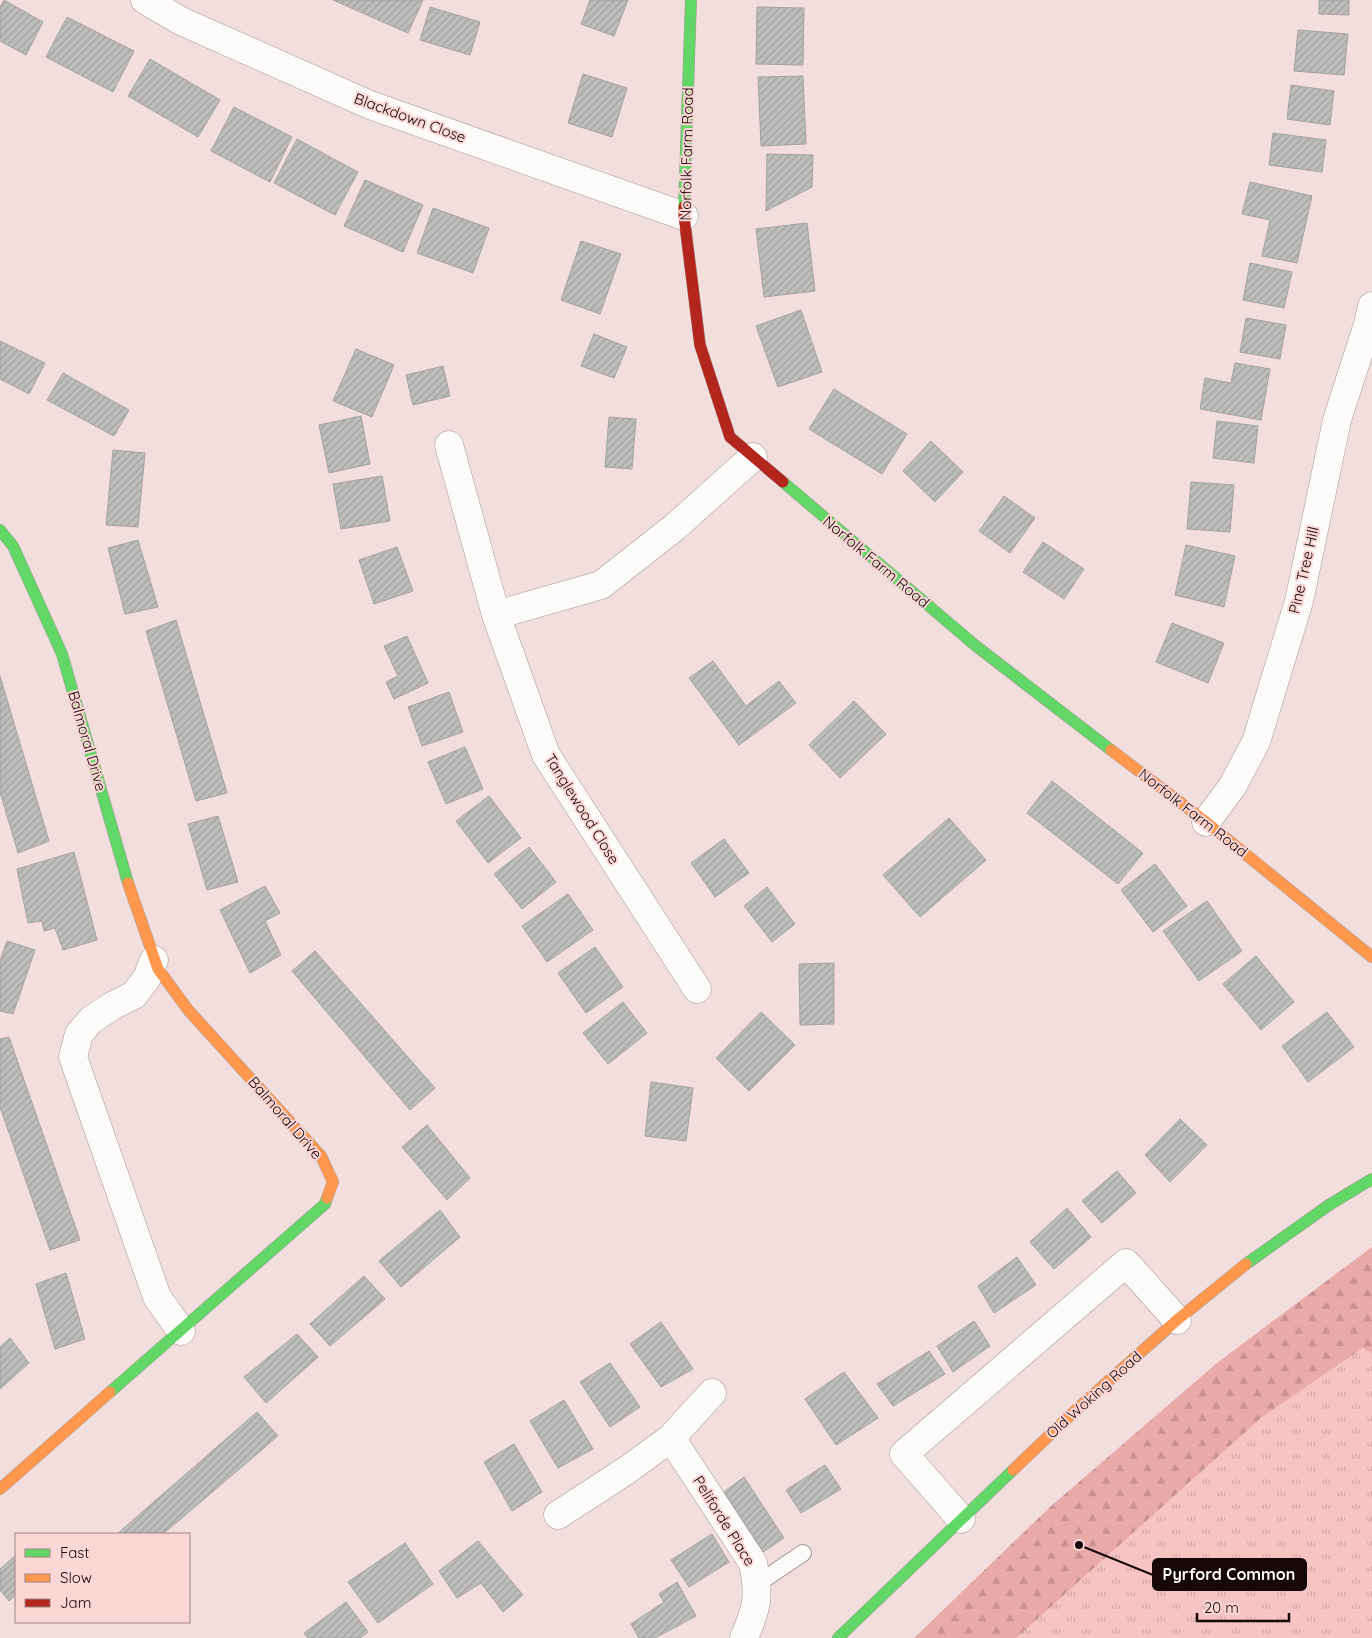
<svg xmlns="http://www.w3.org/2000/svg" width="1372" height="1638" viewBox="0 0 1372 1638" font-family="Quicksand,sans-serif">
<defs>
<pattern id="grass-tufts" width="24" height="20" patternUnits="userSpaceOnUse" patternTransform="scale(1.25)"><rect width="24" height="20" fill="#f6c4c2"/><path d="M3 7l-1-3M5 7V3M7 7l1-3M15 17l-1-3M17 17v-4M19 17l1-3" fill="none" stroke="#d2a7a5"/></pattern>
<pattern id="forest-firs" width="22" height="20" patternUnits="userSpaceOnUse" patternTransform="scale(1.25)"><rect width="22" height="20" fill="#e9abaa"/><path d="M5 1l3.5 6h-7zM16 11l3.5 6h-7z" fill="#c79291"/></pattern>
<pattern id="building-hatch" width="6" height="6" patternUnits="userSpaceOnUse" patternTransform="scale(1.25)"><rect width="6" height="6" fill="#bdbdbc"/><path d="M-1 1l2-2M0 6l6-6M5 7l2-2" fill="none" stroke="#a2a1a0"/></pattern>
</defs>
<rect width="100%" height="100%" fill="#f2dedd"/>
<polygon fill="url(#grass-tufts)" points="1363,1348 1372,1354 1372,1638 1012,1638 1150,1494"/>
<polygon fill="url(#forest-firs)" points="1372,1247 1372,1354 1363,1348 1261,1418 1016,1638 914,1638 1050,1507 1217,1363"/>
<g fill="url(#building-hatch)" stroke="#a4a3a2">
<polygon points="4,0 43,22 26,55 0,41 0,7"/>
<polygon points="333,0 423,0 408,33"/>
<polygon points="590,0 628,0 614,36 581,24"/>
<polygon points="1319,0 1349,0 1349,15 1319,14"/>
<polygon points="430,7 480,22 470,55 420,40"/>
<polygon points="757,7 804,8 803,65 756,64"/>
<polygon points="67,17 134,51 113,92 46,57"/>
<polygon points="1298,30 1348,34 1344,75 1294,71"/>
<polygon points="150,59 220,100 198,137 128,96"/>
<polygon points="583,74 627,88 612,137 568,123"/>
<polygon points="803,76 806,144 761,146 758,77"/>
<polygon points="1291,85 1334,91 1330,125 1287,119"/>
<polygon points="234,107 292,137 270,182 211,151"/>
<polygon points="1273,133 1326,140 1322,172 1269,165"/>
<polygon points="297,139 358,172 335,215 274,183"/>
<polygon points="767,154 813,155 812,187 766,211"/>
<polygon points="365,180 423,205 403,252 344,226"/>
<polygon points="1250,182 1312,196 1297,263 1262,256 1270,220 1242,214"/>
<polygon points="433,208 489,228 473,273 417,253"/>
<polygon points="807,223 815,291 764,297 756,229"/>
<polygon points="581,241 621,254 600,314 561,300"/>
<polygon points="1250,263 1292,272 1284,308 1243,300"/>
<polygon points="801,310 822,372 778,387 756,326"/>
<polygon points="1246,318 1286,325 1280,359 1240,352"/>
<polygon points="594,334 627,347 614,378 581,366"/>
<polygon points="0,341 45,363 29,394 0,379"/>
<polygon points="356,349 394,365 372,417 333,401"/>
<polygon points="1235,363 1270,369 1261,420 1200,409 1205,378 1231,383"/>
<polygon points="443,366 450,396 413,405 406,375"/>
<polygon points="63,373 129,410 114,436 47,400"/>
<polygon points="834,389 907,434 882,474 809,429"/>
<polygon points="361,416 370,464 329,473 319,425"/>
<polygon points="609,417 636,419 632,469 605,467"/>
<polygon points="1217,421 1258,426 1254,463 1213,458"/>
<polygon points="931,441 963,472 935,502 903,471"/>
<polygon points="113,450 145,453 138,527 106,525"/>
<polygon points="382,476 390,521 341,529 333,484"/>
<polygon points="1191,482 1234,485 1230,532 1187,529"/>
<polygon points="1004,496 1035,518 1010,553 979,531"/>
<polygon points="138,540 158,607 125,614 108,548"/>
<polygon points="1043,542 1084,569 1064,599 1023,572"/>
<polygon points="1186,545 1235,556 1224,607 1175,595"/>
<polygon points="397,547 413,591 374,604 359,560"/>
<polygon points="176,620 227,793 196,801 146,631"/>
<polygon points="1172,623 1224,643 1208,683 1156,662"/>
<polygon points="407,636 428,683 394,699 386,682 398,676 384,646"/>
<polygon points="713,661 746,706 779,681 796,703 739,745 689,678"/>
<polygon points="0,676 49,841 18,853 0,792"/>
<polygon points="449,692 463,732 422,746 408,707"/>
<polygon points="854,701 886,734 840,778 809,745"/>
<polygon points="465,747 483,789 446,804 428,762"/>
<polygon points="1052,781 1143,853 1118,884 1027,813"/>
<polygon points="489,796 521,838 488,863 456,821"/>
<polygon points="218,816 238,882 207,890 188,824"/>
<polygon points="949,818 986,860 920,917 883,875"/>
<polygon points="724,839 749,873 715,897 691,863"/>
<polygon points="529,847 556,882 522,909 494,874"/>
<polygon points="74,852 97,940 63,950 55,928 44,931 42,921 28,923 17,869"/>
<polygon points="1155,864 1187,906 1153,932 1121,890"/>
<polygon points="265,886 280,913 265,921 281,955 250,973 220,910"/>
<polygon points="767,887 795,924 772,942 744,906"/>
<polygon points="568,894 593,930 547,962 522,926"/>
<polygon points="1207,901 1242,951 1199,981 1163,931"/>
<polygon points="7,941 35,950 13,1014 0,1011 0,961"/>
<polygon points="595,947 623,987 586,1013 558,973"/>
<polygon points="315,951 435,1088 410,1110 292,971"/>
<polygon points="1256,956 1294,1002 1261,1030 1223,984"/>
<polygon points="834,963 834,1024 800,1025 799,964"/>
<polygon points="623,1002 647,1033 608,1064 583,1033"/>
<polygon points="761,1012 795,1045 749,1091 716,1058"/>
<polygon points="1327,1012 1354,1047 1308,1082 1282,1046"/>
<polygon points="9,1037 80,1240 50,1250 0,1107 0,1039"/>
<polygon points="651,1082 693,1088 686,1141 645,1136"/>
<polygon points="1180,1119 1207,1145 1170,1182 1145,1155"/>
<polygon points="427,1125 470,1178 447,1200 402,1147"/>
<polygon points="1117,1171 1136,1193 1102,1223 1082,1201"/>
<polygon points="1067,1208 1091,1237 1054,1269 1030,1242"/>
<polygon points="440,1210 460,1237 401,1287 379,1261"/>
<polygon points="1017,1257 1036,1285 994,1313 978,1286"/>
<polygon points="66,1273 85,1339 55,1349 36,1284"/>
<polygon points="364,1276 385,1299 330,1346 310,1324"/>
<polygon points="974,1321 990,1346 953,1372 937,1346"/>
<polygon points="661,1322 693,1369 661,1387 630,1344"/>
<polygon points="297,1334 318,1357 266,1403 244,1377"/>
<polygon points="10,1338 29,1363 0,1389 0,1347"/>
<polygon points="929,1351 945,1374 893,1406 877,1384"/>
<polygon points="610,1363 640,1407 610,1427 580,1382"/>
<polygon points="844,1372 878,1418 836,1445 805,1399"/>
<polygon points="564,1400 593,1449 558,1468 530,1421"/>
<polygon points="257,1412 278,1436 163,1534 117,1534"/>
<polygon points="514,1444 542,1492 512,1511 484,1462"/>
<polygon points="825,1465 841,1489 801,1513 786,1490"/>
<polygon points="744,1477 784,1538 763,1552 724,1492"/>
<polygon points="712,1534 729,1562 689,1587 671,1560"/>
<polygon points="478,1541 523,1595 503,1612 481,1583 457,1598 439,1571"/>
<polygon points="405,1543 433,1584 378,1623 348,1582"/>
<polygon points="16,1555 16,1595 9,1601 0,1590 0,1569"/>
<polygon points="677,1582 696,1616 655,1638 639,1638 631,1624 664,1602 659,1594"/>
<polygon points="346,1602 368,1632 360,1638 308,1638 304,1633"/>
</g>
<g fill="none" stroke-linecap="round" stroke-linejoin="round">
<defs>
<polyline id="lane" points="757,1584 803,1553"/>
<g id="street">
<polyline points="145,0 181,21 370,105 684,216"/>
<polyline points="449,445 496,615 546,755 697,989"/>
<polyline points="496,615 601,585 675,527 753,457"/>
<polyline points="1206,822 1232,787 1256,742 1299,601 1337,420 1368,324 1372,306"/>
<polyline points="154,960 147,978 134,995 112,1006 91,1020 79,1034 73,1057 157,1297 181,1331"/>
<path d="M671,1438L753,1563C760,1597 757,1607 744,1638"/>
<polyline points="558,1515 627,1470 671,1438 712,1393"/>
<polyline points="961,1519 904,1454 1126,1263 1177,1320"/>
</g>
<g id="fast">
<polyline points="684,207 691,0"/>
<polyline points="783,482 976,646 1111,750"/>
<polyline points="0,530 13,546 62,654 128,883"/>
<polyline points="1246,1264 1329,1205 1372,1179"/>
<polyline points="110,1392 325,1204 327,1198"/>
<polyline points="838,1638 1013,1470"/>
</g>
<g id="slow">
<polyline points="1111,750 1206,822 1372,957"/>
<polyline points="128,883 158,969 189,1011 321,1156 333,1182 327,1198"/>
<polyline points="1013,1470 1077,1409 1177,1320 1246,1264"/>
<polyline points="0,1489 110,1392"/>
</g>
<polyline id="jam" points="684,207 684,216 700,345 730,437 783,482"/>
</defs>
<use href="#lane" stroke="#a79796" stroke-width="18"/>
<use href="#street" stroke="#a79796" stroke-width="29"/>
<use href="#fast" stroke="#a79796" stroke-width="12"/>
<use href="#slow" stroke="#a79796" stroke-width="12"/>
<use href="#jam" stroke="#a79796" stroke-width="12"/>
<use href="#lane" stroke="#fdfafa" stroke-width="16"/>
<use href="#street" stroke="#fdfafa" stroke-width="28"/>
<use href="#fast" stroke="#63d668" stroke-width="11"/>
<use href="#slow" stroke="#ff974d" stroke-width="11"/>
<use href="#jam" stroke="#b3261e" stroke-width="11"/>
</g>
<g text-anchor="middle" stroke-width="4" stroke-linejoin="round" paint-order="stroke">
<g font-size="15" fill="#150807" stroke="#fad6d5">
<text transform="translate(410 118) rotate(20)" y="5">Blackdown Close</text>
<text transform="translate(687 154) rotate(-89)" y="5">Norfolk Farm Road</text>
<text transform="translate(876 562) rotate(40)" y="5">Norfolk Farm Road</text>
<text transform="translate(1304 570) rotate(-77)" y="5">Pine Tree Hill</text>
<text transform="translate(87 741) rotate(74)" y="5">Balmoral Drive</text>
<text transform="translate(582 809) rotate(58)" y="5">Tanglewood Close</text>
<text transform="translate(1193 813) rotate(38)" y="5">Norfolk Farm Road</text>
<text transform="translate(285 1118) rotate(49)" y="5">Balmoral Drive</text>
<text transform="translate(1094 1395) rotate(-42)" y="5">Old Woking Road</text>
<text transform="translate(724 1521) rotate(58)" y="5">Peliforde Place</text>
</g>
</g>
<path fill="none" stroke="#150807" stroke-width="2" d="M1079 1545L1153 1575"/>
<circle fill="#150807" stroke="#fad6d5" stroke-width="2" cx="1079" cy="1545" r="5"/>
<rect fill="#150807" stroke="#150807" stroke-width="2" x="1153" y="1559" width="153" height="31" rx="5"/>
<g font-size="16" text-anchor="middle" font-weight="bold" fill="#fff">
<text x="1229" y="1580">Pyrford Common</text>
</g>
<rect x="15" y="1533" width="175" height="90" fill="#fad6d5" stroke="#9e8483"/>
<rect x="25" y="1549" width="25" height="8" fill="#63d668" stroke="#9e8483"/>
<text x="60" y="1558" font-size="15" fill="#150807">Fast</text>
<rect x="25" y="1574" width="25" height="8" fill="#ff974d" stroke="#9e8483"/>
<text x="60" y="1583" font-size="15" fill="#150807">Slow</text>
<rect x="25" y="1599" width="25" height="8" fill="#b3261e" stroke="#9e8483"/>
<text x="60" y="1608" font-size="15" fill="#150807">Jam</text>
<path d="M1197 1613v8h92v-8" fill="none" stroke="#150807" stroke-width="2.5"/>
<text x="1204" y="1613" font-size="15" fill="#150807" stroke="#fad6d5" stroke-width="4" paint-order="stroke">20 m</text>
</svg>
